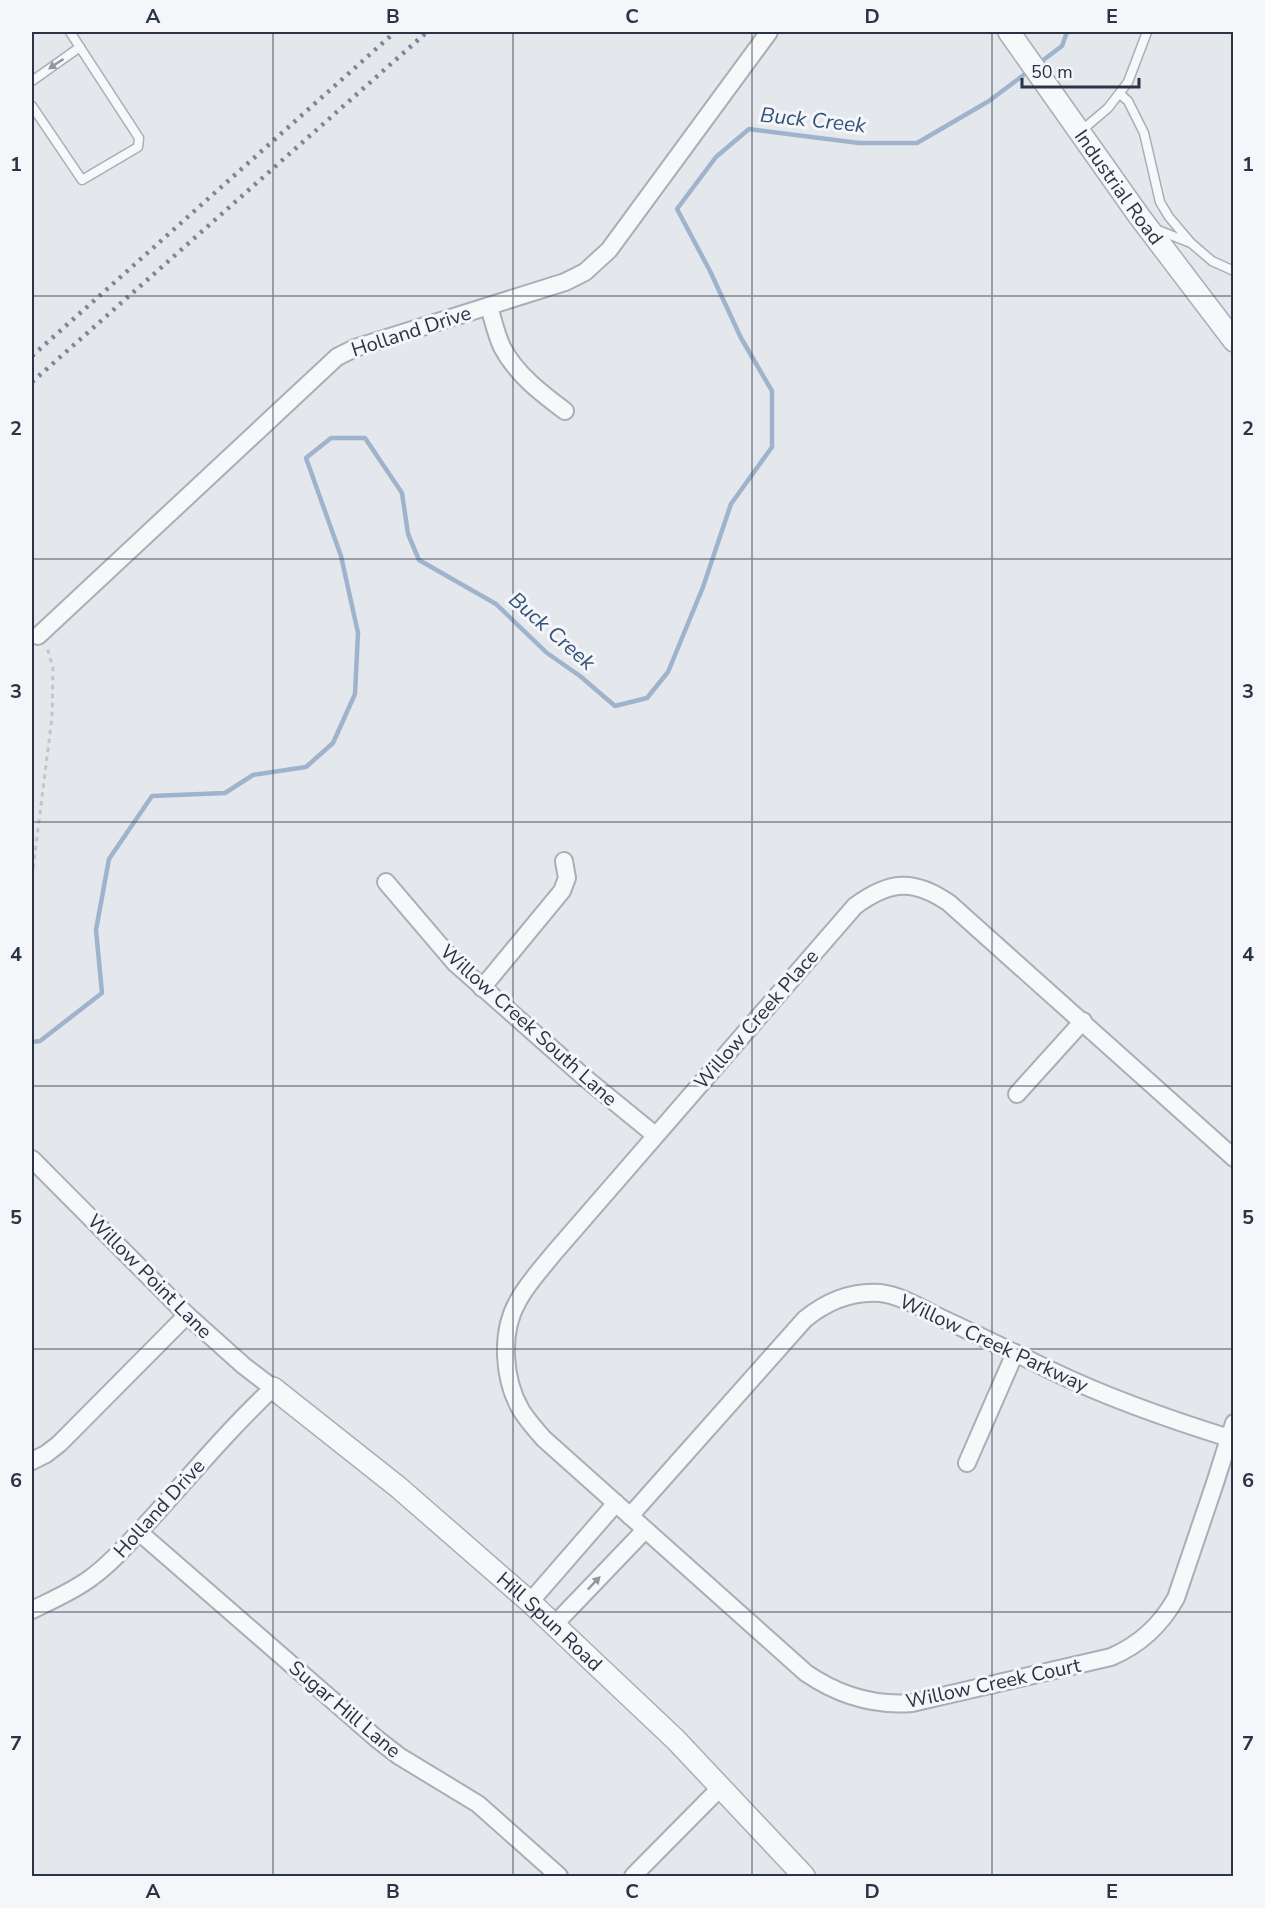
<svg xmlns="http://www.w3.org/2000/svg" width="1265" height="1908" viewBox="0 0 1265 1908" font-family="'Nunito Sans',sans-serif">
<rect width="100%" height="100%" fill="#e4e7ec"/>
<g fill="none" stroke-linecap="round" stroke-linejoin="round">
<g stroke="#9fb4cc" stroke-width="4.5">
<polyline points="1038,64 1062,46 1067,32"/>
<polyline points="32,1042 40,1041 102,993 96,930 109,859 152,796 225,793 253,775 306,767 333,743 355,694 358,633 341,556 306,458 331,438 365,438 402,493 408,534 419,560 496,604 547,653 580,676 615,706 647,698 668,672 703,587 731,504 772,447 772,391 741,338 710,271 677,209 716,157 749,129 859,143 917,143 989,101 1029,71"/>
</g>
<defs>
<g id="service">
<polyline points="32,81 80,47"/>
<polyline points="1120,94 1128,101 1144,133 1160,202 1169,217 1191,243"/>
<polyline points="32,106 82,180 138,147 139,138 70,32"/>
<polyline points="1081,131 1108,108 1128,82 1147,32"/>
<polyline points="1155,229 1191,243 1212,261 1234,271"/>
</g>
<g id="minor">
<path d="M489,306C493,320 496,334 502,347C516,374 541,393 565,411"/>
<polyline points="38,636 337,357 355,348 565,282 585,272 609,250 769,32"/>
<polyline points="386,882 455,963 584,1077 655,1135"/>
<polyline points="482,988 562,891 567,878 564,861"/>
<polyline points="1017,1094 1083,1021"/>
<path d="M1234,1158L949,903C913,878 889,881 855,906L554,1253C542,1268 527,1284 518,1301C500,1332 503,1379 521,1410C527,1420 536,1430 544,1439L806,1673C838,1695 873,1706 912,1703L1111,1657C1139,1645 1161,1625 1176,1598L1215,1483L1234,1423"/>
<path d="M32,1159L187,1315L244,1366L273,1388C229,1429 191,1475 151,1519C132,1539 114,1561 92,1577C74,1591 52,1600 32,1610"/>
<polyline points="32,1461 46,1454 59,1444 187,1315"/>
<polyline points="967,1463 1015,1353"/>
<path d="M630,1516L805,1319C826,1302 852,1291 880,1293C900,1295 921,1308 939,1317C976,1334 1013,1352 1050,1370C1108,1398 1168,1419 1229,1438"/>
<polyline points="139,1532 377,1739 399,1756 478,1804 559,1876"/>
<polyline points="530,1602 616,1503"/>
<polyline points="554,1625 645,1530"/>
<polyline points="633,1876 721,1787"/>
</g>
<g id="tertiary">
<path id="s1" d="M1009,32L1139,216L1234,341"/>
<path id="s2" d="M273,1388L398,1487L530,1602L676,1740L804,1876"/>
</g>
</defs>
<use href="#service" stroke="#a9aeb7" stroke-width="11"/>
<use href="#minor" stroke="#a9aeb7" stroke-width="20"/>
<use href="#tertiary" stroke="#a9aeb7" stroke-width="24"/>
<polyline stroke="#c2c5cb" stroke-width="3" stroke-dasharray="4.5 4.5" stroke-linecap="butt" points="32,877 52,717 53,668 47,647"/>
<use href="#service" stroke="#f7f8fa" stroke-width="8"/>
<use href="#minor" stroke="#f7f8fa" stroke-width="16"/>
<use href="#tertiary" stroke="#f7f8fa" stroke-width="21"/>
<g stroke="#7d8696" stroke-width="4.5" stroke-dasharray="3 6" stroke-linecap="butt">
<polyline points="32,356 395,32"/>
<polyline points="32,382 427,32"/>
</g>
</g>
<defs><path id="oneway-solid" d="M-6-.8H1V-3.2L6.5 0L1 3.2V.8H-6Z" transform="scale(1.5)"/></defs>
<g fill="#9196a0">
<use href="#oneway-solid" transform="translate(56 64) rotate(146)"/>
<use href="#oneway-solid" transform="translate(594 1583) rotate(-46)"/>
</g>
<path fill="none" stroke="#2b3445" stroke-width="1.5" stroke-opacity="0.55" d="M273,32V1876M513,32V1876M752,32V1876M992,32V1876M32,296H1234M32,559H1234M32,822H1234M32,1086H1234M32,1349H1234M32,1612H1234"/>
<g text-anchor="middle" stroke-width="6" stroke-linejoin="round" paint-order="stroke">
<g font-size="20" fill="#2b3445" stroke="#f4f6f9">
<text dy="7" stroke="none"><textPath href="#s1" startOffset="190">Industrial Road</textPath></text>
<text transform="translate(411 331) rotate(-18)" y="7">Holland Drive</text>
<text transform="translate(756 1019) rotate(-49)" y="7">Willow Creek Place</text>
<text transform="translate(529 1025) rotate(42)" y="7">Willow Creek South Lane</text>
<text transform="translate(150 1276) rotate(45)" y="7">Willow Point Lane</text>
<text transform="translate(994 1343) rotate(25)" y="7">Willow Creek Parkway</text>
<text transform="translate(159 1508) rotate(-48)" y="7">Holland Drive</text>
<text dy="7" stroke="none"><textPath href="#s2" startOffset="362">Hill Spun Road</textPath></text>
<text transform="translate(993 1683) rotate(-12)" y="7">Willow Creek Court</text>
<text transform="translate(345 1709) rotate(40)" y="7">Sugar Hill Lane</text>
</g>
<g font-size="21" font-style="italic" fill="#34527a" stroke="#f4f6f9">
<text transform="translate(813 120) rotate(6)" y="7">Buck Creek</text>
<text transform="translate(552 631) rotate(41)" y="7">Buck Creek</text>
</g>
</g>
<rect width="1265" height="1908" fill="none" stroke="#f4f6f9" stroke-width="66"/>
<path d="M1022 78v9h117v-9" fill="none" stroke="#2b3445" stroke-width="3"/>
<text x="1031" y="78" font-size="18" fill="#2b3445" stroke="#f4f6f9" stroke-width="4.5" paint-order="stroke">50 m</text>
<rect x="33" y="33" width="1199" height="1842" fill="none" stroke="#2b3445" stroke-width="2"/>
<g font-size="20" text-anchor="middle" font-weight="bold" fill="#2b3445">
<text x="153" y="23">A</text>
<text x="393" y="23">B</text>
<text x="632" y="23">C</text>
<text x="872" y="23">D</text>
<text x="1112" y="23">E</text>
<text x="16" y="171">1</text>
<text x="1248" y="171">1</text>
<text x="16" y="435">2</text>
<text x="1248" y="435">2</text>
<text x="16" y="698">3</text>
<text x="1248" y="698">3</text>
<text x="16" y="961">4</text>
<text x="1248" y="961">4</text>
<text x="16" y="1224">5</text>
<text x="1248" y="1224">5</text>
<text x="16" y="1487">6</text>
<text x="1248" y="1487">6</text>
<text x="16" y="1750">7</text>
<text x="1248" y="1750">7</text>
<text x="153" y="1898">A</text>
<text x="393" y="1898">B</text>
<text x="632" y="1898">C</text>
<text x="872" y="1898">D</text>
<text x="1112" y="1898">E</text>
</g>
</svg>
